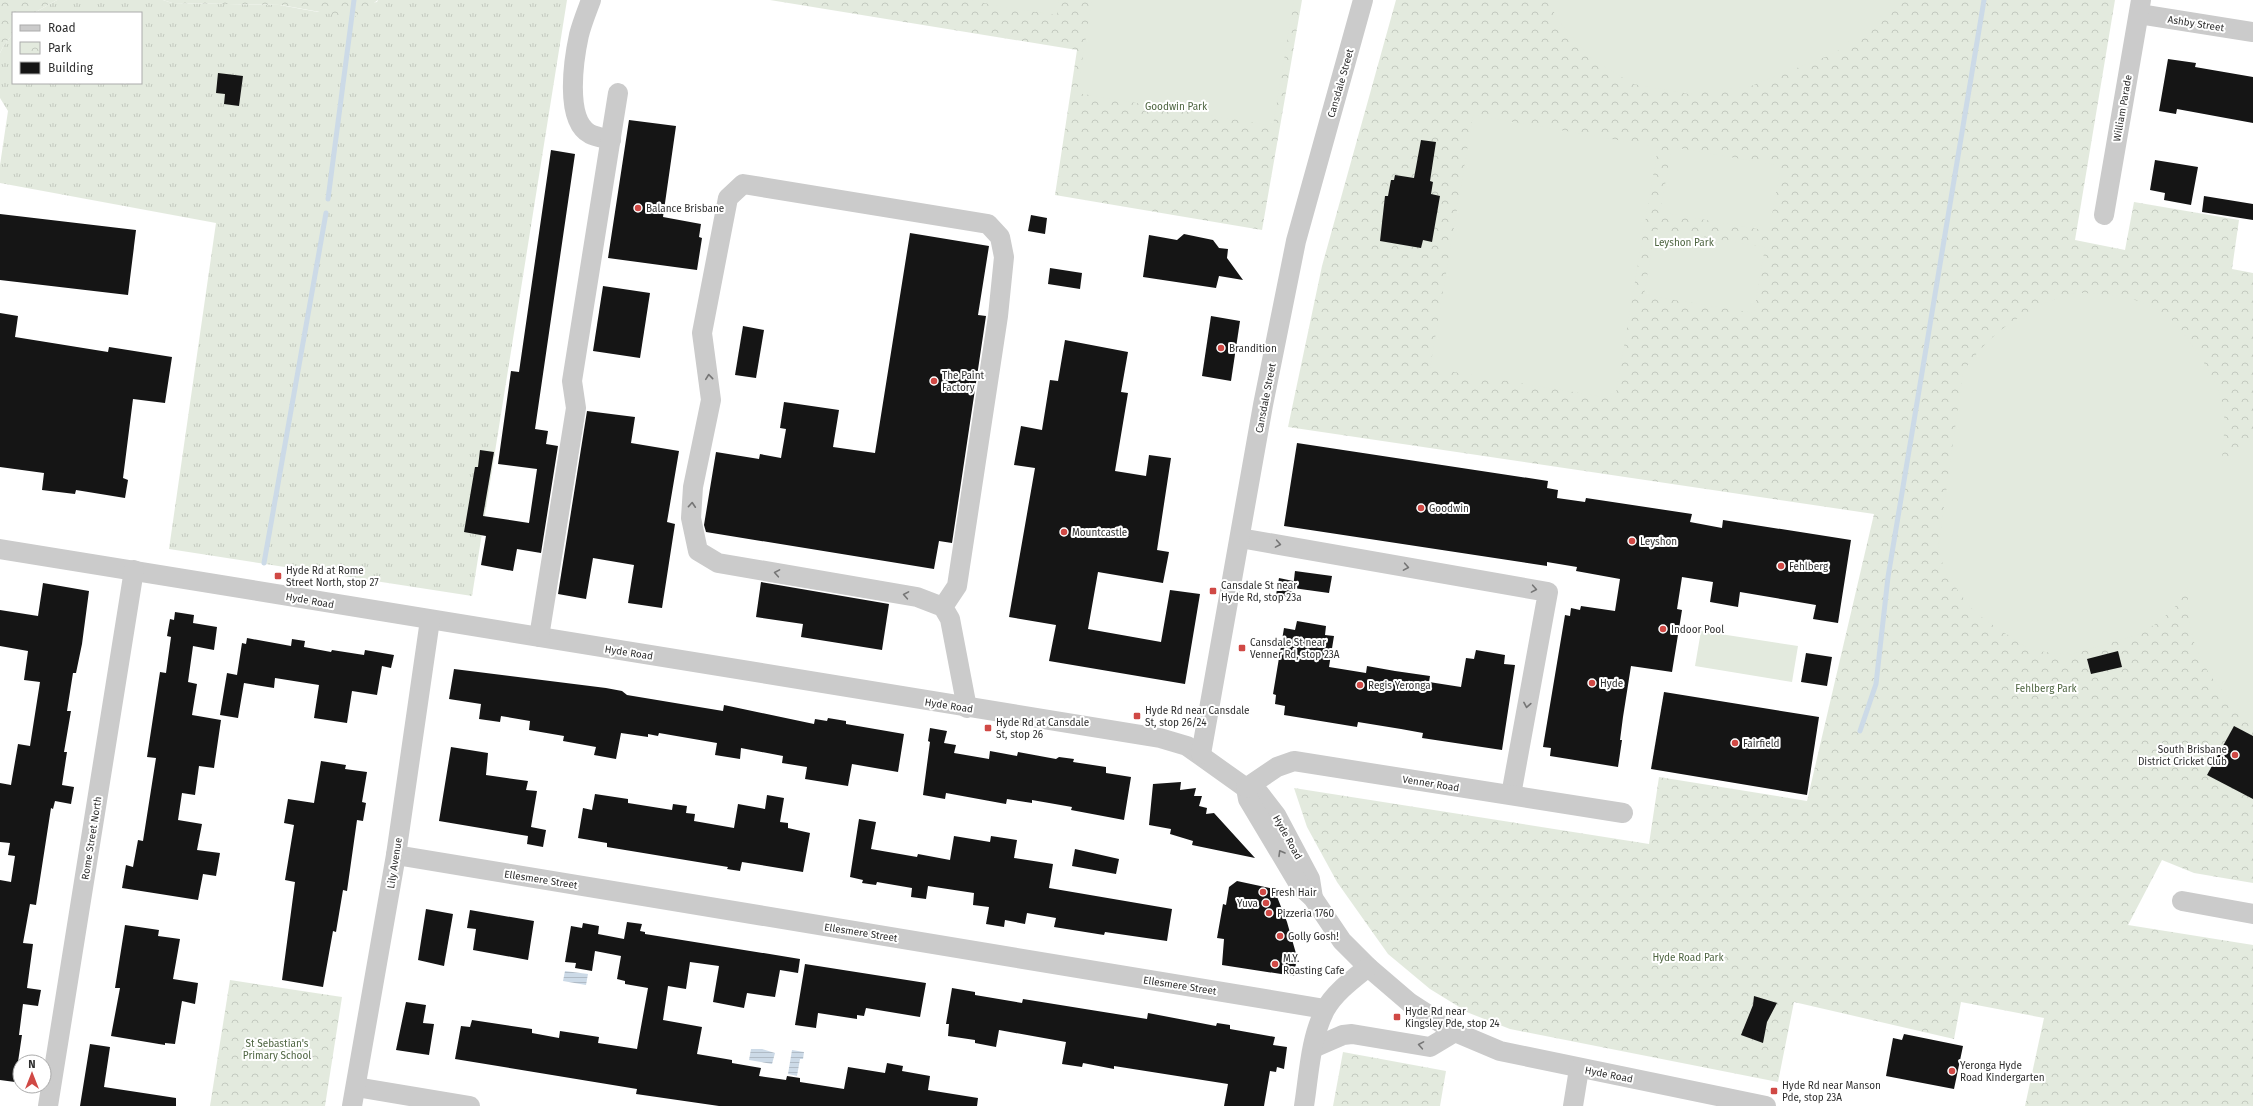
<svg xmlns="http://www.w3.org/2000/svg" width="2253" height="1106" viewBox="0 0 2253 1106" font-family="'Fira Sans',sans-serif">
<defs>
<pattern id="grass-tufts" width="24" height="20" patternUnits="userSpaceOnUse"><rect width="24" height="20" fill="#e3eade"/><path d="M3 7l-1-3M5 7V3M7 7l1-3M15 17l-1-3M17 17v-4M19 17l1-3" fill="none" stroke="#c3c9bf"/></pattern>
<pattern id="park-crowns" width="20" height="18" patternUnits="userSpaceOnUse"><rect width="20" height="18" fill="#e3eade"/><path d="M2 6a3 3 0 1 1 6 0M12 15a3 3 0 1 1 6 0" fill="none" stroke="#c3c9bf"/></pattern>
<pattern id="water-rules" width="6" height="5" patternUnits="userSpaceOnUse"><rect width="6" height="5" fill="#ccdae7"/><path d="M0 2.5h6" fill="none" stroke="#b0bbc6"/></pattern>
</defs>
<rect width="100%" height="100%" fill="#fff"/>
<polygon fill="url(#grass-tufts)" points="57,0 163,0 172,3 280,5 318,12 377,2 378,0 567,0 472,596 169,549 216,223 0,183 0,165 8,111 0,98 0,53 4,45 13,34 13,83 141,83 141,13 34,13"/>
<g fill="url(#park-crowns)">
<polygon points="0,0 57,0 34,13 13,13 13,34 4,45 0,53"/>
<polygon points="163,0 378,0 353,18 281,5 172,3"/>
<polygon points="770,0 1302,0 1262,230 1055,195 1077,50"/>
<polygon points="1396,0 2115,0 2075,240 2125,250 2134,202 2239,220 2232,269 2253,273 2253,883 2194,873 2162,860 2128,925 2253,945 2253,1106 2025,1106 2044,1018 1961,1002 1954,1039 1794,1002 1778,1082 1510,1029 1469,1013 1430,989 1388,954 1337,882 1307,827 1294,788 1649,844 1659,777 1807,801 1874,514 1288,427 1322,266"/>
<polygon points="230,980 342,997 325,1106 210,1106"/>
<polygon points="1343,1052 1446,1071 1440,1106 1333,1106"/>
</g>
<g fill="#e3eade">
<polygon points="969,0 1012,0 1010,8"/>
<polygon points="1017,0 1059,0 1057,15 1016,9"/>
<polygon points="1092,0 1294,0 1273,126 1077,93"/>
<polygon points="1550,0 1894,0 1880,17 1835,53 1751,86 1689,94 1633,84 1592,59 1556,18"/>
<polygon points="1473,115 1658,147 1615,399 1430,368"/>
<polygon points="1672,147 1781,166 1769,231 1660,212"/>
<polygon points="1655,229 1765,247 1754,313 1644,295"/>
<path d="M2075,293C2106,293 2143,296 2168,317C2179,325 2187,338 2195,350C2208,368 2219,385 2223,407C2227,428 2221,450 2222,471L2253,440V719C2221,695 2193,660 2189,618C2188,607 2188,596 2187,585L2180,601L2170,612L2154,625L2137,635L2069,655L2030,650L1984,619L1970,607L1946,574L1938,549L1963,372C1988,333 2030,304 2075,293Z"/>
<polygon points="1701,631 1798,646 1792,682 1695,666"/>
</g>
<g fill="url(#water-rules)">
<polygon points="565,971 588,974 586,985 563,981"/>
<polygon points="751,1049 762,1049 775,1053 772,1064 749,1060"/>
<polygon points="792,1050 804,1052 803,1059 800,1059 797,1076 788,1074"/>
</g>
<g fill="none" stroke-linecap="round" stroke-linejoin="round">
<g stroke="#ccdae7" stroke-width="5">
<polyline points="328,199 354,0"/>
<polyline points="264,563 326,213"/>
<polyline points="1860,731 1876,684 1888,577 1984,0"/>
</g>
</g>
<g fill="#151515">
<polygon points="2168,59 2196,63 2195,67 2253,77 2253,123 2177,109 2176,114 2159,111"/>
<polygon points="218,73 243,76 239,106 224,104 225,94 216,93"/>
<polygon points="629,120 676,126 663,217 701,224 699,237 702,238 697,270 608,258"/>
<polygon points="1421,140 1436,142 1430,181 1433,182 1431,194 1440,196 1432,242 1423,240 1421,248 1380,241 1385,196 1388,196 1391,180 1394,180 1395,175 1414,178"/>
<polygon points="551,150 575,154 535,429 548,431 546,444 558,446 541,553 517,549 513,571 481,565 486,536 464,532 475,467 478,467 480,450 494,452 483,516 529,523 537,469 498,464 511,371 519,372"/>
<polygon points="2155,160 2198,167 2191,205 2164,200 2165,193 2150,190"/>
<polygon points="2204,196 2253,204 2253,220 2202,212"/>
<polygon points="0,214 136,230 128,295 0,280"/>
<polygon points="1031,215 1047,218 1045,234 1028,231"/>
<polygon points="910,233 989,246 978,315 986,316 952,543 939,541 934,569 706,532 704,525 716,452 759,459 760,454 781,458 786,429 780,428 784,402 839,410 833,447 875,453"/>
<polygon points="1184,234 1213,240 1219,248 1228,249 1227,258 1243,280 1219,276 1216,288 1143,277 1149,235 1177,240"/>
<polygon points="1050,268 1082,273 1080,289 1048,284"/>
<polygon points="603,286 650,293 640,358 593,351"/>
<polygon points="0,313 18,316 15,337 108,352 109,347 172,357 165,403 133,399 123,478 128,480 125,498 76,490 75,494 42,490 44,473 0,467"/>
<polygon points="1211,316 1240,321 1231,381 1202,376"/>
<polygon points="743,326 764,330 756,378 735,375"/>
<polygon points="1065,340 1128,352 1121,392 1128,393 1115,471 1146,476 1149,455 1171,458 1157,550 1169,552 1163,583 1098,572 1088,629 1161,642 1170,590 1200,594 1185,684 1049,661 1056,625 1009,617 1035,468 1014,465 1021,426 1042,430 1050,380 1058,381"/>
<polygon points="587,411 635,417 631,443 679,451 667,522 675,524 662,608 628,603 634,565 593,558 586,599 558,594"/>
<polygon points="1297,443 1548,481 1547,488 1558,490 1557,498 1585,502 1586,498 1692,514 1690,522 1722,528 1723,520 1851,540 1838,623 1813,619 1816,605 1740,592 1738,607 1710,602 1713,582 1682,577 1677,609 1682,610 1672,672 1631,666 1623,717 1620,740 1622,740 1618,767 1550,756 1551,748 1543,747 1565,615 1570,616 1571,608 1580,610 1581,606 1615,611 1620,579 1576,571 1577,567 1547,562 1547,566 1284,526"/>
<polygon points="1295,571 1332,576 1329,593 1293,588"/>
<polygon points="1279,578 1293,581 1291,597 1276,595"/>
<polygon points="761,582 889,604 882,650 801,637 803,624 756,617"/>
<polygon points="43,583 89,591 82,644 76,673 73,673 67,711 71,711 64,752 67,752 62,785 74,787 71,804 55,801 53,809 51,808 36,905 30,904 23,943 33,944 27,988 41,990 38,1006 23,1004 19,1035 22,1035 15,1082 0,1080 0,880 11,882 15,856 8,855 10,843 0,842 0,783 11,785 18,744 30,746 40,682 24,680 28,651 0,646 0,610 38,616"/>
<polygon points="175,612 194,615 193,623 217,627 214,650 193,646 188,682 197,684 192,715 221,720 214,768 199,766 195,795 182,793 178,820 202,824 197,850 220,853 216,876 203,874 198,900 122,888 126,865 133,867 138,840 143,841 156,758 147,757 160,672 166,673 171,637 167,636 170,619 174,620"/>
<polygon points="1297,621 1326,626 1325,635 1334,636 1329,667 1366,673 1367,666 1395,671 1430,676 1429,682 1461,687 1466,658 1474,659 1476,650 1505,655 1504,664 1515,665 1502,750 1422,738 1423,733 1401,729 1358,722 1357,727 1284,715 1285,706 1275,704 1276,695 1273,694 1284,628 1295,630"/>
<polygon points="247,638 291,646 292,639 305,641 304,647 331,652 332,650 364,655 365,650 394,655 391,668 382,666 377,695 352,691 347,723 314,718 319,685 275,678 274,688 244,683 238,718 220,715 227,673 237,675 242,643 246,644"/>
<polygon points="2118,651 2122,667 2091,674 2087,659"/>
<polygon points="1806,653 1832,657 1827,686 1801,682"/>
<polygon points="454,669 606,688 622,691 627,695 723,711 724,705 814,724 815,719 827,721 828,718 846,721 846,724 904,734 898,772 852,764 848,786 805,779 807,767 782,763 783,756 741,748 740,759 715,755 717,743 659,733 658,736 648,734 648,737 621,733 616,759 594,755 596,747 563,741 564,736 529,730 530,721 501,716 500,722 479,719 481,704 449,699"/>
<polygon points="1664,692 1819,717 1807,795 1651,769"/>
<polygon points="2234,726 2253,736 2253,799 2207,775"/>
<polygon points="930,728 947,731 944,743 956,745 954,753 989,759 990,751 1017,756 1018,752 1056,759 1059,757 1074,759 1073,762 1106,767 1106,773 1131,777 1124,820 1071,810 1072,807 1032,800 1032,803 1007,799 1006,804 946,793 945,799 923,795 930,742 928,741"/>
<polygon points="451,747 488,753 486,775 528,781 526,790 537,791 531,827 546,830 543,847 527,844 528,836 439,821"/>
<polygon points="321,761 346,765 345,769 367,772 362,802 366,803 363,821 357,820 347,891 343,890 336,932 333,931 323,987 282,980 295,882 285,880 294,825 284,823 288,799 314,803"/>
<polygon points="1181,782 1180,790 1196,788 1194,796 1202,796 1199,806 1207,808 1206,814 1214,813 1255,858 1192,845 1193,841 1170,834 1171,829 1149,825 1153,784"/>
<polygon points="595,794 628,799 628,803 672,810 673,804 687,806 686,813 695,814 694,821 734,828 738,804 765,809 767,795 784,798 780,822 788,823 788,828 810,833 803,872 742,862 740,871 727,869 728,867 607,847 607,843 578,838 583,808 592,810"/>
<polygon points="859,819 876,822 871,849 917,857 918,854 950,860 954,836 990,842 991,836 1017,840 1014,858 1053,864 1049,888 1172,909 1167,941 1105,932 1104,935 1054,927 1056,918 1027,913 1025,924 1005,920 1004,927 986,924 989,907 973,905 974,893 928,886 926,899 911,897 912,888 877,882 876,885 862,883 863,880 850,877"/>
<polygon points="1075,849 1119,859 1116,874 1072,866"/>
<polygon points="1237,881 1274,889 1287,922 1297,957 1294,976 1222,965 1224,939 1217,938 1223,904 1226,905 1229,887"/>
<polygon points="426,909 453,914 444,966 418,960"/>
<polygon points="470,910 534,921 528,960 473,950 476,929 467,928"/>
<polygon points="627,922 642,924 640,931 645,932 645,934 800,959 798,973 780,970 775,997 747,993 744,1008 713,1002 719,966 690,962 686,989 668,986 663,1020 702,1027 697,1054 732,1060 732,1063 761,1068 759,1076 786,1080 787,1076 800,1078 800,1082 844,1089 848,1067 885,1073 887,1063 903,1066 902,1071 930,1076 928,1090 978,1098 977,1106 719,1106 636,1094 637,1089 455,1059 461,1026 470,1027 472,1020 532,1029 532,1033 559,1038 560,1031 599,1037 598,1043 637,1049 648,988 625,984 625,981 617,979 621,956 595,951 592,971 575,968 576,963 565,962 571,926 582,928 583,923 599,926 598,934 624,939"/>
<polygon points="125,925 159,930 158,936 180,939 173,979 198,983 195,1004 182,1001 175,1044 165,1043 165,1045 111,1036 120,988 115,988"/>
<polygon points="805,964 926,983 920,1017 866,1008 864,1016 857,1015 857,1019 818,1013 816,1028 795,1025"/>
<polygon points="952,988 975,992 975,995 1022,1003 1023,999 1147,1019 1148,1013 1216,1026 1217,1023 1230,1025 1230,1029 1275,1037 1273,1045 1287,1047 1284,1069 1277,1067 1276,1072 1270,1071 1264,1106 1224,1106 1228,1084 1114,1066 1114,1069 1083,1063 1082,1067 1062,1064 1066,1042 999,1030 996,1047 975,1043 975,1040 948,1036 949,1024 946,1024"/>
<polygon points="1754,996 1777,1003 1767,1022 1763,1043 1741,1035 1753,1005"/>
<polygon points="406,1002 426,1005 423,1023 434,1024 429,1055 396,1050"/>
<polygon points="1904,1034 1963,1046 1954,1089 1886,1076 1893,1038 1902,1040"/>
<polygon points="90,1044 110,1047 104,1087 176,1098 176,1106 80,1106"/>
</g>
<g fill="none" stroke-linecap="round" stroke-linejoin="round">
<g stroke="#cbcbcb" stroke-width="20">
<path d="M591,0C587,11 582,23 579,35C574,58 564,120 590,134C596,137 604,138 611,140"/>
<polyline points="2139,14 2253,32"/>
<polyline points="2104,215 2141,0"/>
<polyline points="1240,538 1548,592 1511,795"/>
<polyline points="0,549 1160,738 1187,746 1246,788 1259,793 1276,815 1310,879 1313,898"/>
<polyline points="943,607 957,586 998,316 1004,257 1000,237 988,224 743,184 728,198 702,333 711,400 693,487 691,518 698,551 718,563 917,597 943,607 950,619 967,708"/>
<polyline points="539,637 576,408 572,381 618,93"/>
<polyline points="1201,754 1263,405 1296,241 1363,0"/>
<polyline points="1246,788 1248,799 1300,886 1313,898 1342,941 1368,967 1410,1003 1455,1032 1500,1051 1766,1106"/>
<polyline points="1246,788 1277,767 1294,761 1623,813"/>
<polyline points="396,855 1325,1009"/>
<polyline points="2182,901 2253,914"/>
<polyline points="1313,1048 1343,1035 1352,1034 1430,1047 1455,1032"/>
<polyline points="356,1087 470,1106"/>
<polyline points="48,1106 134,570"/>
<polyline points="352,1106 396,855 430,620"/>
<path d="M1304,1106C1309,1075 1310,1039 1325,1010C1334,993 1353,979 1368,967"/>
<polyline points="1573,1106 1579,1069"/>
</g>
</g>
<defs><path id="oneway-chevron" d="M-2-3.5L2.5 0L-2 3.5" fill="none" stroke-width="1.6" stroke-linecap="round" stroke-linejoin="round"/></defs>
<g stroke="#757575">
<use href="#oneway-chevron" transform="translate(709 377) rotate(-96)"/>
<use href="#oneway-chevron" transform="translate(692 505) rotate(-86)"/>
<use href="#oneway-chevron" transform="translate(1278 544) rotate(10)"/>
<use href="#oneway-chevron" transform="translate(1406 567) rotate(10)"/>
<use href="#oneway-chevron" transform="translate(777 573) rotate(-170)"/>
<use href="#oneway-chevron" transform="translate(1534 589) rotate(10)"/>
<use href="#oneway-chevron" transform="translate(906 595) rotate(-170)"/>
<use href="#oneway-chevron" transform="translate(1527 705) rotate(100)"/>
<use href="#oneway-chevron" transform="translate(1281 853) rotate(-120)"/>
<use href="#oneway-chevron" transform="translate(1421 1045) rotate(-170)"/>
</g>
<g fill="#d04945" stroke="#fff" stroke-width="1.5">
<circle cx="638" cy="208" r="4"/>
<circle cx="1221" cy="348" r="4"/>
<circle cx="934" cy="381" r="4"/>
<circle cx="1421" cy="508" r="4"/>
<circle cx="1064" cy="532" r="4"/>
<circle cx="1632" cy="541" r="4"/>
<circle cx="1781" cy="566" r="4"/>
<rect x="274" y="572" width="8" height="8" rx="2"/>
<rect x="1209" y="587" width="8" height="8" rx="2"/>
<circle cx="1663" cy="629" r="4"/>
<rect x="1238" y="644" width="8" height="8" rx="2"/>
<circle cx="1592" cy="683" r="4"/>
<circle cx="1360" cy="685" r="4"/>
<rect x="1133" y="712" width="8" height="8" rx="2"/>
<rect x="984" y="724" width="8" height="8" rx="2"/>
<circle cx="1735" cy="743" r="4"/>
<circle cx="2235" cy="755" r="4"/>
<circle cx="1263" cy="892" r="4"/>
<circle cx="1266" cy="903" r="4"/>
<circle cx="1269" cy="913" r="4"/>
<circle cx="1280" cy="936" r="4"/>
<circle cx="1275" cy="964" r="4"/>
<rect x="1393" y="1013" width="8" height="8" rx="2"/>
<circle cx="1952" cy="1071" r="4"/>
<rect x="1770" y="1087" width="8" height="8" rx="2"/>
</g>
<g text-anchor="middle" stroke-width="4" stroke-linejoin="round" paint-order="stroke">
<g font-size="10" fill="#2e2e2e" stroke="#fff">
<text transform="translate(2196 23) rotate(9)" y="4">Ashby Street</text>
<text transform="translate(1340 83) rotate(-74)" y="4">Cansdale Street</text>
<text transform="translate(2122 108) rotate(-80)" y="4">William Parade</text>
<text transform="translate(1265 398) rotate(-79)" y="4">Cansdale Street</text>
<text transform="translate(310 600) rotate(10)" y="4">Hyde Road</text>
<text transform="translate(629 652) rotate(9)" y="4">Hyde Road</text>
<text transform="translate(949 705) rotate(9)" y="4">Hyde Road</text>
<text transform="translate(1431 783) rotate(9)" y="4">Venner Road</text>
<text transform="translate(1288 837) rotate(61)" y="4">Hyde Road</text>
<text transform="translate(91 838) rotate(-81)" y="4">Rome Street North</text>
<text transform="translate(394 863) rotate(-81)" y="4">Lily Avenue</text>
<text transform="translate(541 879) rotate(9)" y="4">Ellesmere Street</text>
<text transform="translate(861 932) rotate(9)" y="4">Ellesmere Street</text>
<text transform="translate(1180 985) rotate(9)" y="4">Ellesmere Street</text>
<text transform="translate(1609 1074) rotate(11)" y="4">Hyde Road</text>
</g>
<g font-size="10" fill="#4e6541" stroke="#fff">
<text x="1176" y="110">Goodwin Park</text>
<text x="1684" y="246">Leyshon Park</text>
<text x="2046" y="692">Fehlberg Park</text>
<text x="1688" y="961">Hyde Road Park</text>
<text x="277" y="1047">St Sebastian's<tspan x="277" dy="12">Primary School</tspan></text>
</g>
<g font-size="10" fill="#2e2e2e" stroke="#fff" text-anchor="start">
<text x="646" y="212">Balance Brisbane</text>
<text x="1229" y="352">Brandition</text>
<text x="942" y="379">The Paint<tspan x="942" dy="12">Factory</tspan></text>
<text x="1429" y="512">Goodwin</text>
<text x="1072" y="536">Mountcastle</text>
<text x="1640" y="545">Leyshon</text>
<text x="1789" y="570">Fehlberg</text>
<text x="286" y="574">Hyde Rd at Rome<tspan x="286" dy="12">Street North, stop 27</tspan></text>
<text x="1221" y="589">Cansdale St near<tspan x="1221" dy="12">Hyde Rd, stop 23a</tspan></text>
<text x="1671" y="633">Indoor Pool</text>
<text x="1250" y="646">Cansdale St near<tspan x="1250" dy="12">Venner Rd, stop 23A</tspan></text>
<text x="1600" y="687">Hyde</text>
<text x="1368" y="689">Regis Yeronga</text>
<text x="1145" y="714">Hyde Rd near Cansdale<tspan x="1145" dy="12">St, stop 26/24</tspan></text>
<text x="996" y="726">Hyde Rd at Cansdale<tspan x="996" dy="12">St, stop 26</tspan></text>
<text x="1743" y="747">Fairfield</text>
<text x="2227" y="753" text-anchor="end">South Brisbane<tspan x="2227" dy="12">District Cricket Club</tspan></text>
<text x="1271" y="896">Fresh Hair</text>
<text x="1258" y="907" text-anchor="end">Yuva</text>
<text x="1277" y="917">Pizzeria 1760</text>
<text x="1288" y="940">Golly Gosh!</text>
<text x="1283" y="962">M.Y.<tspan x="1283" dy="12">Roasting Cafe</tspan></text>
<text x="1405" y="1015">Hyde Rd near<tspan x="1405" dy="12">Kingsley Pde, stop 24</tspan></text>
<text x="1960" y="1069">Yeronga Hyde<tspan x="1960" dy="12">Road Kindergarten</tspan></text>
<text x="1782" y="1089">Hyde Rd near Manson<tspan x="1782" dy="12">Pde, stop 23A</tspan></text>
</g>
</g>
<rect x="12" y="12" width="130" height="72" fill="#ffffff" stroke="#ababab"/>
<rect x="20" y="25" width="20" height="6" fill="#cbcbcb" stroke="#ababab"/>
<text x="48" y="32" font-size="12" fill="#2e2e2e">Road</text>
<rect x="20" y="42" width="20" height="12" fill="url(#park-crowns)" stroke="#ababab"/>
<text x="48" y="52" font-size="12" fill="#2e2e2e">Park</text>
<rect x="20" y="62" width="20" height="12" fill="#151515" stroke="#ababab"/>
<text x="48" y="72" font-size="12" fill="#2e2e2e">Building</text>
<g transform="translate(32 1074)"><circle r="19" fill="#ffffff" stroke="#ababab"/>
<path d="M0-3L7 15L0 10L-7 15Z" fill="#d04945"/>
<text y="-6" font-size="11" font-weight="bold" text-anchor="middle" fill="#2e2e2e">N</text>
</g>
</svg>
